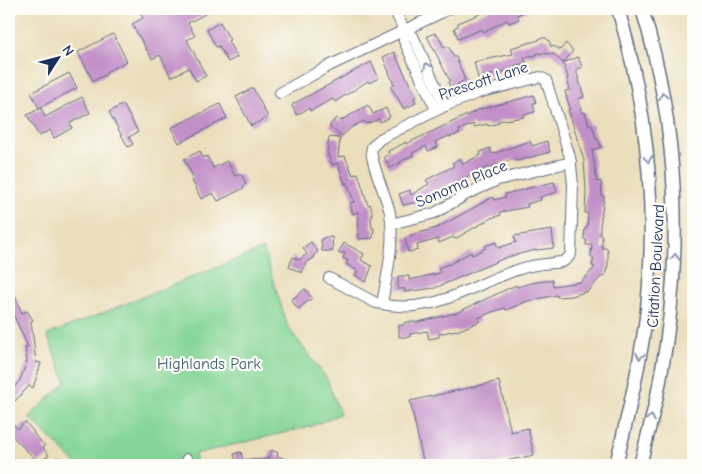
<svg xmlns="http://www.w3.org/2000/svg" width="702" height="474" viewBox="0 0 702 474" font-family="'Comic Neue',sans-serif">
<rect width="100%" height="100%" fill="#fdfcf7"/>
<filter id="ink" filterUnits="userSpaceOnUse"><feTurbulence type="fractalNoise" baseFrequency=".02" numOctaves="2"/><feDisplacementMap in="SourceGraphic" scale="10" xChannelSelector="R" yChannelSelector="G"/><feConvolveMatrix kernelMatrix="1 2 1 2 8 2 1 2 1" color-interpolation-filters="sRGB"/></filter>
<filter id="wash" filterUnits="userSpaceOnUse"><feTurbulence type="fractalNoise" baseFrequency=".0096" numOctaves="4" result="noise"/><feDisplacementMap in="SourceGraphic" scale="20" xChannelSelector="R" yChannelSelector="G"/><feGaussianBlur stdDeviation="1.12" result="paint"/><feColorMatrix in="noise" values="0 0 0 0 0 0 0 0 0 0 0 0 0 0 0 0 0 1.4 0 .05"/><feComposite in="paint" operator="in"/></filter>
<g filter="url(#wash)">
<rect width="100%" height="100%" fill="#eadebb"/>
<polygon fill="#84d596" stroke="#50827a" points="263,249 288,327 327,379 340,414 312,426 195,454 197,465 77,465 29,417 66,382 47,335"/>
<g id="blocks">
<g fill="#c290c8">
<polygon points="138,9 214,9 188,23 195,36 187,40 206,76 196,81 189,68 171,77 160,55 152,59 132,24 143,18"/>
<polygon points="492,9 531,9 517,15 519,19 509,23 507,20 484,32 482,29 458,39 454,28 458,26 458,23"/>
<polygon points="220,22 230,40 228,41 237,57 228,62 219,46 216,47 207,30"/>
<polygon points="435,33 436,36 438,35 444,48 448,46 454,57 456,57 465,80 451,89 448,82 450,81 427,36"/>
<polygon points="113,34 127,61 106,72 107,74 93,81 78,52"/>
<polygon points="540,38 546,38 550,42 550,46 556,47 560,50 566,43 573,51 563,63 553,54 537,53 537,55 524,57 526,63 514,66 514,69 478,78 474,62 513,54 511,48 539,40"/>
<polygon points="394,52 416,97 414,98 416,103 404,109 391,87 394,85 383,57"/>
<polygon points="578,57 582,67 576,70 584,97 578,99 582,113 585,112 589,125 592,124 596,139 598,139 601,147 592,150 597,182 601,181 602,196 604,196 600,227 600,235 602,235 602,248 607,248 608,253 608,265 605,276 603,275 588,291 572,296 557,297 557,295 528,301 506,310 505,308 492,312 478,318 480,321 467,327 457,331 456,330 439,334 439,337 429,339 427,331 410,334 410,337 399,337 399,325 403,325 405,322 418,322 456,313 516,285 517,287 531,283 552,280 553,286 581,282 595,267 592,266 594,258 591,258 592,245 586,245 586,240 584,239 585,228 587,228 588,213 585,213 586,190 584,160 568,109 570,109 565,91 570,90 567,79 568,77 563,63"/>
<polygon points="371,62 379,78 369,83 368,81 335,102 333,99 310,111 309,108 297,115 292,106 293,104"/>
<polygon points="69,73 77,88 39,108 31,93"/>
<polygon points="253,88 268,117 251,126 236,97"/>
<polygon points="534,95 536,103 533,103 535,112 523,115 524,117 498,121 499,123 488,126 487,124 474,127 473,124 459,130 460,133 450,137 449,136 435,142 438,147 428,151 426,146 412,153 413,155 400,162 401,163 390,168 384,157 389,154 388,151 395,148 406,142 406,144 414,140 478,110"/>
<polygon points="82,97 90,113 70,123 72,128 54,138 50,130 39,136 27,115 41,108 45,117"/>
<polygon points="123,104 138,132 129,137 133,144 128,147 109,112"/>
<polygon points="220,104 227,118 179,143 171,128"/>
<polygon points="368,105 373,114 386,108 390,117 380,122 379,119 366,124 364,121 352,127 342,136 329,126 336,118 340,121"/>
<polygon points="329,137 340,138 338,157 345,156 353,175 358,173 368,205 370,204 372,212 372,218 371,218 372,228 374,228 373,238 359,239 358,212 353,214 350,203 354,202 349,188 346,182 345,184 338,163 332,165 327,152"/>
<polygon points="530,141 532,146 547,141 550,152 517,161 514,159 477,171 440,192 438,192 418,202 403,205 399,194 410,190 411,195 429,184 426,180 454,166 452,163 460,158 463,164 481,155 480,152 490,148 492,154"/>
<polygon points="200,151 203,158 207,156 213,168 227,161 235,176 241,174 246,184 243,186 244,188 218,201 213,193 201,199 191,178 193,177 184,159"/>
<polygon points="554,182 557,192 540,197 541,200 527,204 528,207 500,212 501,215 491,218 455,239 453,237 439,243 438,239 417,245 418,250 408,252 405,238 411,237 411,235 437,228 493,197 494,200 506,197 505,194"/>
<polygon points="552,230 554,248 536,250 507,257 435,288 405,292 405,289 398,289 398,276 409,276 409,280 440,273 438,268 448,264 448,265 471,252 472,255 486,248 485,246 496,242 498,248 516,242 514,236"/>
<polygon points="326,237 332,237 333,251 322,251 321,239"/>
<polygon points="311,242 318,252 313,256 314,258 306,263 302,273 289,267 293,257 299,260 307,254 303,248"/>
<polygon points="344,243 364,254 361,260 372,266 366,282 355,275 358,271 346,264 348,261 343,258 345,253 338,253"/>
<polygon points="9,281 22,313 27,311 33,320 31,321 36,362 41,363 33,388 29,386 15,401 9,394 20,380 27,361 25,347 28,347 9,305"/>
<polygon points="305,289 312,298 298,309 291,300"/>
<polygon points="499,381 511,432 528,428 534,455 487,465 424,465 410,401"/>
<polygon points="9,420 18,429 25,422 34,432 33,433 45,446 43,448 49,455 39,463 9,433"/>
<polygon points="272,450 278,453 277,456 286,459 284,465 237,465 234,454 241,452 243,460 268,459"/>
</g>
</g>
</g>
<g filter="url(#ink)">
<use href="#blocks" fill-opacity="0" stroke="#636c7f" stroke-width="1"/>
<g fill="none" stroke-linecap="round" stroke-linejoin="round">
<defs>
<g id="minor">
<polyline points="394,9 404,30 413,36 445,106"/>
<polyline points="404,30 404,41 436,110"/>
<polyline points="280,93 329,66 449,9"/>
<polyline points="391,224 435,213 467,194 498,180 571,162"/>
<path d="M329,278L376,303C435,317 468,285 520,269C533,264 548,264 562,262L567,259L571,254L573,184L570,157L546,80L540,77L478,93L445,106L380,139L372,147C368,158 387,197 390,213C395,243 387,274 382,304"/>
<polyline points="187,459 189,465"/>
<polyline points="9,462 12,465"/>
<polyline points="55,465 58,463"/>
</g>
<g id="major">
<path d="M616,465C628,414 641,362 647,309C657,208 647,106 618,9"/>
<path d="M640,465C647,437 655,409 660,380C684,256 679,129 642,9"/>
</g>
</defs>
<use href="#minor" stroke="#636c7f" stroke-width="12"/>
<use href="#major" stroke="#636c7f" stroke-width="15"/>
<use href="#minor" stroke="#fff" stroke-width="10"/>
<use href="#major" stroke="#fff" stroke-width="12"/>
</g>
<defs><path id="oneway-chevron" d="M-2-3.5L2.5 0L-2 3.5" fill="none" stroke-width="1.6" stroke-linecap="round" stroke-linejoin="round" transform="scale(1.25)"/></defs>
<g stroke="#8d97ae">
<use href="#oneway-chevron" transform="translate(427 66) rotate(-115)"/>
<use href="#oneway-chevron" transform="translate(663 96) rotate(-101)"/>
<use href="#oneway-chevron" transform="translate(648 159) rotate(85)"/>
<use href="#oneway-chevron" transform="translate(675 257) rotate(-86)"/>
<use href="#oneway-chevron" transform="translate(640 356) rotate(100)"/>
<use href="#oneway-chevron" transform="translate(651 418) rotate(-77)"/>
</g>
</g>
<g text-anchor="middle" stroke-width="4.5" stroke-linejoin="round" paint-order="stroke">
<g font-size="16" fill="#1b2f5e" stroke="#fdfcf7">
<text transform="translate(483 80) rotate(-18)" y="6">Prescott Lane</text>
<text transform="translate(461 183) rotate(-23)" y="6">Sonoma Place</text>
<text transform="translate(655 266) rotate(-87)" y="6">Citation Boulevard</text>
</g>
<g font-size="16" fill="#3a616f" stroke="#fdfcf7">
<text x="209" y="369">Highlands Park</text>
</g>
</g>
<rect width="702" height="474" fill="none" stroke="#fdfcf7" stroke-width="30"/>
<g transform="translate(58 58) rotate(54)" stroke="#fdfcf7" stroke-width="4" paint-order="stroke">
<path d="M0-4L9 19L0 12L-9 19Z" fill="#1b2f5e"/>
<text y="-8" font-size="14" font-weight="bold" text-anchor="middle" fill="#1b2f5e">N</text>
</g>
</svg>
